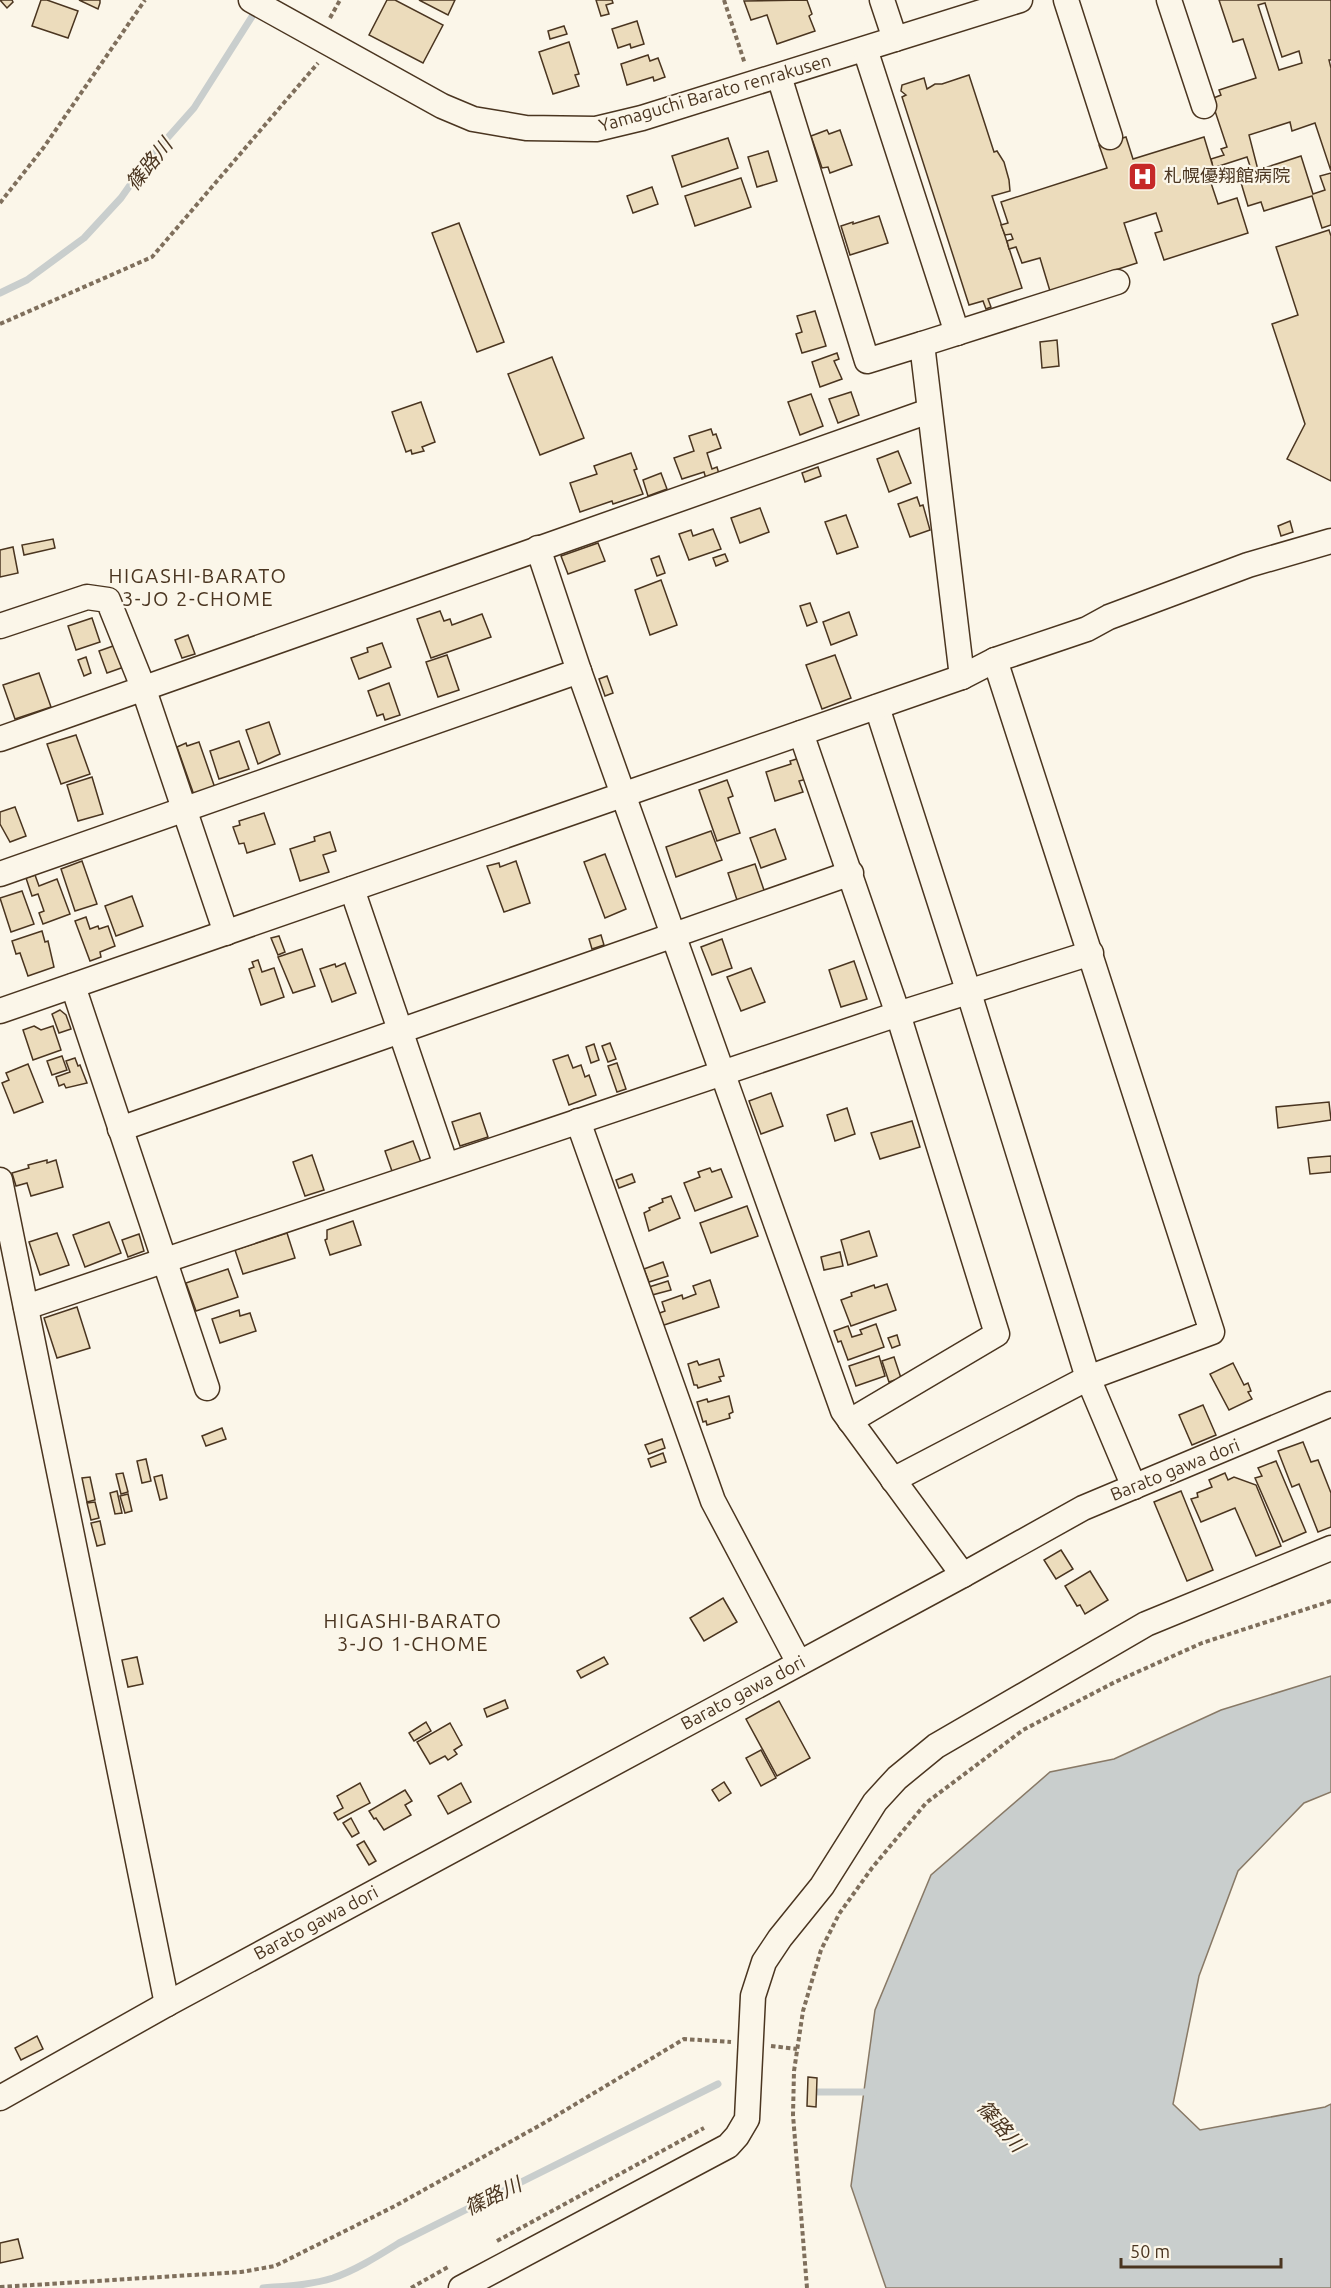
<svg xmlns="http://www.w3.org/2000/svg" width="1331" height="2288" viewBox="0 0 1331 2288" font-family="Ubuntu,'Noto Sans JP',sans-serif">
<rect width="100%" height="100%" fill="#fbf6e9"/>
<polygon fill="#c9cecd" stroke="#887966" stroke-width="1.5" points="1331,1676 1331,1792 1304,1803 1238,1871 1199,1976 1173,2104 1200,2130 1325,2107 1331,2104 1331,2288 886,2288 851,2186 875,2010 931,1875 1050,1772 1114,1759 1221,1710"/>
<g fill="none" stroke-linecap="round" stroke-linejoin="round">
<g stroke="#c9cecd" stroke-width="7">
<polyline points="0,293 27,280 84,238 121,198 147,161 194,108 258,7"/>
<polyline points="818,2092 873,2092"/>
<path d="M263,2288C286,2286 311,2285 333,2278C356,2270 378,2256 399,2243L718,2084"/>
</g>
</g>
<g fill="#ecdcbc" stroke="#4a3520" stroke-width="1.5" fill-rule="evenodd">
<polygon points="0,0 12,0 13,2 7,8"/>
<polygon points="41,0 47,0 78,11 68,38 32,26"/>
<polygon points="79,0 100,0 100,3 98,9"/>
<polygon points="387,0 395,0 443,25 423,63 369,35"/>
<polygon points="419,0 455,0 448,15"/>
<polygon points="596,0 612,0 613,3 606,5 609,14 601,16"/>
<polygon points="807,0 812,14 809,16 815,31 777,44 767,15 751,20 744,1"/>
<path d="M1219,0H1331V60H1329L1331,68V171L1315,123L1292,131L1290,122L1249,135L1258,170L1301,156L1313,194L1325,190L1320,176L1331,173V225L1322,228L1312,196L1264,211L1261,202L1248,206L1239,176L1252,172L1247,157L1213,168L1211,159L1224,155L1221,149L1227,147L1211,99L1221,95L1219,90L1256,78L1243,39L1233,42ZM1265,3L1282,57L1299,51L1302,63L1279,70L1258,5Z"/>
<polygon points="637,21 644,44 631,48 630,44 618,48 612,29"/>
<polygon points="564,26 567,34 550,39 548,31"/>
<polygon points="569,42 579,74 575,75 579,86 553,94 539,52"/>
<polygon points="648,55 650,61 658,58 665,77 654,81 653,77 627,85 621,64"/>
<polygon points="969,75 994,152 997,151 1004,162 1009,180 1010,191 992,196 1022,288 988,299 991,307 986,309 983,301 969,305 902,97 906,95 901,91 902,85 924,78 927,89 935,84 942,84"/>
<polygon points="827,130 829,134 840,130 852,165 830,173 828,167 822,168 811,136"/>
<polygon points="1126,137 1133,159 1204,137 1214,170 1207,172 1208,176 1212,174 1214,182 1211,183 1218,204 1237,198 1248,233 1164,260 1155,233 1162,231 1156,213 1124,223 1137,263 1050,291 1040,258 1022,263 1016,247 1009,249 1007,241 1013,239 1011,234 1005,235 1001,225 1008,223 1001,202 1107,168 1099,145"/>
<polygon points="728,138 738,168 682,187 672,156"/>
<polygon points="768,151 777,181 757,187 748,157"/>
<polygon points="741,178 751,207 695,226 685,196"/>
<polygon points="652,187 658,204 633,213 627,196"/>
<polygon points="879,216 888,243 850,255 841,226 853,222 853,224"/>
<polygon points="459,223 504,342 477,352 432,233"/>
<polygon points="1329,230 1331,236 1331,481 1287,459 1305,424 1272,324 1298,315 1276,247"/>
<polygon points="815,311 826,346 802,353 796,334 802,332 797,316"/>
<polygon points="1057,340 1059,366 1042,368 1040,342"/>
<polygon points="837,353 839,359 834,361 842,379 820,387 812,362"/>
<polygon points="552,357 584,438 540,455 508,374"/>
<polygon points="851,392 859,415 838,423 829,399"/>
<polygon points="811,394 823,426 800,435 788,402"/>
<polygon points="421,402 435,442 422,447 424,451 412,454 411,450 406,452 392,412"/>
<polygon points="711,429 713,435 716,434 721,448 707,453 712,469 717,467 719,474 706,479 704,472 682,479 674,458 694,451 689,436"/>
<polygon points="898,451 911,483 889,492 877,459"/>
<polygon points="631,453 637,469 634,470 643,494 613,504 612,501 580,512 570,483 597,474 594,466"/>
<polygon points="818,467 821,476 805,482 802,473"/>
<polygon points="661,473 667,489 648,496 643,480"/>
<polygon points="917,497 920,506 923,505 930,530 910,537 898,504"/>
<polygon points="760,508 769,532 740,543 731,518"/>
<polygon points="846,515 858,547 837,554 825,522"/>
<polygon points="1290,521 1293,532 1281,536 1278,526"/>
<polygon points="713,529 721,549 689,560 679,534 691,530 693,536"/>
<polygon points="53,539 55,548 24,555 22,545"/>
<polygon points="598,543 605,561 568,574 561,556"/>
<polygon points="13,547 18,573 0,577 0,550"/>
<polygon points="725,554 728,561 716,566 713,558"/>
<polygon points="659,556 665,573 657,576 651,559"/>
<polygon points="661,580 677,625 650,635 635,590"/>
<polygon points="810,603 817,622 807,626 800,606"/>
<polygon points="440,611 444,621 450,619 452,625 482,614 491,637 431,658 417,619"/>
<polygon points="849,612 857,635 831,645 823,622"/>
<polygon points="92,618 100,642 76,650 68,626"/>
<polygon points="188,635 195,654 182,658 175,640"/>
<polygon points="382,643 391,667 359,679 351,658 368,652 367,648"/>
<polygon points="116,645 124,667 107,673 99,651"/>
<polygon points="447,655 459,690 438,697 426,662"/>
<polygon points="835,655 851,698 822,709 806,665"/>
<polygon points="86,657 91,673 84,676 78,660"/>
<polygon points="39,673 51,707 15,719 3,685"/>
<polygon points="607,676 613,693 605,696 599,679"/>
<polygon points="389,683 400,715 385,720 383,714 377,716 368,691"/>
<polygon points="269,722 280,754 258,764 246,730"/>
<polygon points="76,735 90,774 61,784 47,744"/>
<polygon points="239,741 249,769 219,779 210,751"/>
<polygon points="199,742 215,788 194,795 177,747 186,743 187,746"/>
<polygon points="800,758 807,779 799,781 803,792 775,801 766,772 791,764 790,761"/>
<polygon points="92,777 103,814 78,821 67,785"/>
<polygon points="727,780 733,796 728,798 740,833 717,841 699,790"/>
<polygon points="15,807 26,836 10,842 0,824 0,812"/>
<polygon points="264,813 275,844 247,853 244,843 239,844 233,827 240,825 239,821"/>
<polygon points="775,829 786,859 761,868 750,838"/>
<polygon points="711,831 722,860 676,877 666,847"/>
<polygon points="330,832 336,851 323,855 329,872 300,881 290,849 315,841 314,837"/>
<polygon points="605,854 626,909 605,918 584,862"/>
<polygon points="82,861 97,904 75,911 61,869"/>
<polygon points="516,861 530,903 504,912 487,866 499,863 500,867"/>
<polygon points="755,864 765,893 738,903 728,873"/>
<polygon points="35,875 39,886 57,879 70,914 43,924 39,913 44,911 38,894 32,896 26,878"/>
<polygon points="22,891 34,924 11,932 0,898"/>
<polygon points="132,896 143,926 116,936 105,906"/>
<polygon points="86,917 90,929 98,926 99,929 108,926 115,946 100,952 101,957 90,961 75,921"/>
<polygon points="42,931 45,942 48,941 54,967 28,976 20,953 16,954 12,941"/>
<polygon points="601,935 604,945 592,949 589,939"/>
<polygon points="279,936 285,952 278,955 271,938"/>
<polygon points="722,939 732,968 712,975 701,947"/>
<polygon points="302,949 315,986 293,993 278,957"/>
<polygon points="258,960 262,972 274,968 284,997 261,1005 249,969 254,967 252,962"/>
<polygon points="854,961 867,999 841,1007 829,970"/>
<polygon points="345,963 356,993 332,1002 320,969 335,964 336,967"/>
<polygon points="751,968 765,1002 741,1011 727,977"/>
<polygon points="60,1010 66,1015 71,1029 59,1033 52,1014"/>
<polygon points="34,1026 41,1030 53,1026 61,1050 33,1060 23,1030"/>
<polygon points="610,1043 616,1059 608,1062 602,1046"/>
<polygon points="594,1044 599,1060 591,1063 586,1047"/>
<polygon points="568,1055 573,1068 581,1065 585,1077 589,1075 596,1095 569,1105 553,1060"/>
<polygon points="62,1056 67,1070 52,1075 47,1061"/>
<polygon points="75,1058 78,1066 80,1065 87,1083 66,1088 64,1084 59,1086 56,1077 70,1072 66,1061"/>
<polygon points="617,1063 626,1089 617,1092 608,1066"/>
<polygon points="28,1064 43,1102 14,1113 2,1083 9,1080 6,1073"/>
<polygon points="771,1093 783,1126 761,1134 749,1101"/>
<polygon points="1329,1102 1331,1120 1278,1128 1276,1107"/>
<polygon points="847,1108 855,1134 835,1141 827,1115"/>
<polygon points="480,1113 488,1137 460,1146 452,1122"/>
<polygon points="912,1121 920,1147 880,1159 871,1133"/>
<polygon points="413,1141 422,1165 393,1174 385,1151"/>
<polygon points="312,1155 324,1190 305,1196 293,1162"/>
<polygon points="1331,1156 1331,1172 1310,1174 1308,1158"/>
<polygon points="47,1160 47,1163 56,1160 63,1187 31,1196 27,1183 16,1186 12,1173 29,1168 28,1165"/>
<polygon points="710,1168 712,1172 721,1169 732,1197 695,1211 684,1183 700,1177 698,1172"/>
<polygon points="632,1174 635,1182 619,1188 616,1180"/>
<polygon points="671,1196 680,1218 649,1231 644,1213 650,1210 649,1208 663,1202 662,1199"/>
<polygon points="747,1206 758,1236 711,1253 700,1223"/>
<polygon points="353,1221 361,1245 330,1255 325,1240 327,1239 327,1230"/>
<polygon points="109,1222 121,1253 85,1267 73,1235"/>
<polygon points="869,1231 877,1256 848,1265 841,1240"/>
<polygon points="57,1233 69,1265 40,1275 29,1242"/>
<polygon points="287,1233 295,1258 243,1274 235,1250"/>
<polygon points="139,1234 144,1251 128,1257 122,1240"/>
<polygon points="840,1252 843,1266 824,1270 821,1257"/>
<polygon points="663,1262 668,1276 649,1282 644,1269"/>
<polygon points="228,1269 238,1297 196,1311 186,1283"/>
<polygon points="710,1280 719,1307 661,1326 657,1314 665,1311 662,1302 682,1295 683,1299 696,1294 693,1286"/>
<polygon points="668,1281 671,1290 652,1295 649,1287"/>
<polygon points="887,1284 896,1310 851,1326 841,1300 852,1296 851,1293 874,1285 875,1288"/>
<polygon points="77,1307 90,1348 57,1358 44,1318"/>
<polygon points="239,1310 240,1316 250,1313 256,1331 220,1343 212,1319"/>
<polygon points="876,1324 884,1347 848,1360 841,1341 838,1342 834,1331 848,1326 852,1337 862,1334 860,1330"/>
<polygon points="897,1335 900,1345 892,1348 888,1338"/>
<polygon points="879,1356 885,1376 856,1386 849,1366"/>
<polygon points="894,1357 901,1378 889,1382 882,1361"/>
<polygon points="719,1359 724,1376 719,1377 721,1381 698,1388 697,1385 694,1385 688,1364 697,1361 699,1365"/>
<polygon points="1233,1363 1244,1385 1248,1383 1251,1391 1248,1392 1252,1399 1229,1410 1210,1374"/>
<polygon points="729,1396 733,1412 729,1414 730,1418 707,1425 706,1421 703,1422 697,1402 707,1399 708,1402"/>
<polygon points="1203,1405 1216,1435 1192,1445 1179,1415"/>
<polygon points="222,1428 226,1439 206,1446 202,1436"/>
<polygon points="662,1439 665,1448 649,1454 645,1445"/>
<polygon points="1303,1442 1311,1462 1318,1460 1331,1493 1331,1527 1318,1532 1299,1484 1292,1487 1278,1451"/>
<polygon points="663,1453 666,1462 651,1467 648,1459"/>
<polygon points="146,1459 151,1481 142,1483 137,1461"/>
<polygon points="1276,1461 1306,1532 1283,1542 1255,1478 1262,1476 1258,1468"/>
<polygon points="123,1473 128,1492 121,1494 116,1474"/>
<polygon points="1225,1473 1228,1480 1234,1477 1256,1485 1281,1546 1256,1556 1235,1508 1201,1522 1191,1499 1198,1497 1197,1493 1212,1487 1209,1480"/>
<polygon points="162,1475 167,1498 160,1500 154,1477"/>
<polygon points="90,1477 95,1500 87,1502 82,1478"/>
<polygon points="117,1491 122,1513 115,1514 110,1493"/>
<polygon points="1181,1491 1213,1570 1187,1581 1154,1502"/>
<polygon points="128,1494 132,1511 125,1513 120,1496"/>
<polygon points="95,1502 99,1518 91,1520 87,1503"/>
<polygon points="100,1521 105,1544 97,1546 91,1523"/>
<polygon points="1061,1550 1073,1569 1056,1579 1044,1560"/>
<polygon points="1090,1571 1108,1600 1085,1614 1080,1605 1077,1606 1065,1586"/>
<polygon points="723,1598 737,1622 704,1641 690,1618"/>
<polygon points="137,1657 143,1684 128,1687 122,1660"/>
<polygon points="604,1657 608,1664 581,1678 577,1671"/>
<polygon points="505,1700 508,1708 487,1717 484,1709"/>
<polygon points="779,1701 810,1758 777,1776 746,1719"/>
<polygon points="426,1722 431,1731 414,1741 409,1733"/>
<polygon points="450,1723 462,1745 454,1750 457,1754 448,1760 445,1756 430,1764 417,1742"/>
<polygon points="761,1750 776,1778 761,1786 746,1758"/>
<polygon points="724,1782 731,1793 719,1801 712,1790"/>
<polygon points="360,1783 370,1803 338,1820 334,1813 343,1808 337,1796"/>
<polygon points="461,1783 471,1802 448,1814 438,1796"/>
<polygon points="405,1790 412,1801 405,1805 411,1815 384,1830 376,1818 374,1819 369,1811"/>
<polygon points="351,1818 359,1833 352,1837 343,1823"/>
<polygon points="364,1841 376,1861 369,1865 357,1845"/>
<polygon points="37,2036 43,2049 21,2060 15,2048"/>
<polygon points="808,2077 817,2078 816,2107 807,2106"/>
<polygon points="18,2239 23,2258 0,2263 0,2243"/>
</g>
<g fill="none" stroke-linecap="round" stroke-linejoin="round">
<defs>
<g id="minor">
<polyline points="251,0 442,106 473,119 526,128 596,129 642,118 1020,0"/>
<polyline points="882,0 895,39"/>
<polyline points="1066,0 1110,137"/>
<polyline points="1169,0 1204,106"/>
<polyline points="865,49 957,333"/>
<polyline points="779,76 867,361 922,344 962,677"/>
<polyline points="922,344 1117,282"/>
<polyline points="538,548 579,671 843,1411 963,1575"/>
<polyline points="0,626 87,597 108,600 143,687 226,933"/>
<polyline points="877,707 969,993 1088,1378 1134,1487"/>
<polyline points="801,733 898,1014 997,1334 850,1421"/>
<polyline points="0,739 929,411"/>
<polyline points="0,874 579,671"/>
<polyline points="352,889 446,1165"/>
<polyline points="73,986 207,1388"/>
<polyline points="0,1011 962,677 995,660 1087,629 1109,617 1248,565 1331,541"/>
<polyline points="578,1121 713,1501 799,1663"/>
<polyline points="120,1129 851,873"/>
<polyline points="0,1180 167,2004"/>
<polyline points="26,1307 898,1014 1091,953"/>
<polyline points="893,1480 1088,1378 1212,1332 995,660"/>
<polyline points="0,2098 167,2004 963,1575 1083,1508 1331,1404"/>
<polyline points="461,2288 728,2146 737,2136 747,2119 753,1996 764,1962 780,1938 822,1886 875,1802 897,1778 936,1746 1146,1624 1331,1548"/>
</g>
</defs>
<use href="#minor" stroke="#4a3520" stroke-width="27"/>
<g stroke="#7f6f5c" stroke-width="4" stroke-dasharray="4.5 3" stroke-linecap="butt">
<polyline points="724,0 745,64"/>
<polyline points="330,18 340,0"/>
<polyline points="0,203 44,147 145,0"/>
<polyline points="0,324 152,257 318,63"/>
<polyline points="771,2046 797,2049"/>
<polyline points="497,2241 704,2128"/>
<polyline points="0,2287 241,2272 275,2266 395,2206 544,2123 684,2039 731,2042"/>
<polyline points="411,2288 448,2267"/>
<polyline points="807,2288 793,2115 794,2071 803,2011 821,1950 839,1914 872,1868 926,1803 1023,1730 1115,1682 1202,1643 1331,1601"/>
</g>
<use href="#minor" stroke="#fbf6e9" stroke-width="24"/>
</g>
<defs>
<symbol id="hospital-square" viewBox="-11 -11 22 22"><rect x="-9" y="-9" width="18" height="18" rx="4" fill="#c62828" stroke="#fbf6e9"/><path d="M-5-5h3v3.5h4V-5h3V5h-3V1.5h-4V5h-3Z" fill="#fff"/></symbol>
</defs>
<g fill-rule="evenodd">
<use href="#hospital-square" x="1126" y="160" width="33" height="33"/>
</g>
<g text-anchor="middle" stroke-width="4.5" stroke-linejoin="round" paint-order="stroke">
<g font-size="18" fill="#4a3520" stroke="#fbf6e9">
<text transform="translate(715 93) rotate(-16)" y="6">Yamaguchi Barato renrakusen</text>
<text transform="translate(1175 1470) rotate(-22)" y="6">Barato gawa dori</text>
<text transform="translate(743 1693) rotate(-28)" y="6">Barato gawa dori</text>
<text transform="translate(316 1923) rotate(-28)" y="6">Barato gawa dori</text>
</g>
<g font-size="18" fill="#4a3520" stroke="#fbf6e9" text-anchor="start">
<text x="1164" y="182">札幌優翔館病院</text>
</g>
<g font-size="20" font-style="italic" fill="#4a3520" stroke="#fbf6e9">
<text transform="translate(149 164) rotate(-51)" y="7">篠路川</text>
<text transform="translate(1001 2126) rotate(49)" y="7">篠路川</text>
<text transform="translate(493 2196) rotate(-26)" y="7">篠路川</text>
</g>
<g font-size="20" letter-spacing="1.5" fill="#4a3520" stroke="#fbf6e9">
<text x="198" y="583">HIGASHI-BARATO<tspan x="198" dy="23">3-JO 2-CHOME</tspan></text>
<text x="413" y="1628">HIGASHI-BARATO<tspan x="413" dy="23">3-JO 1-CHOME</tspan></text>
</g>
</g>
<path d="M1121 2258v9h160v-9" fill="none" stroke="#4a3520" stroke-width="3"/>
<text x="1130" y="2258" font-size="18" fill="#4a3520" stroke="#fbf6e9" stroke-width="4.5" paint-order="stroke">50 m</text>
</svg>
